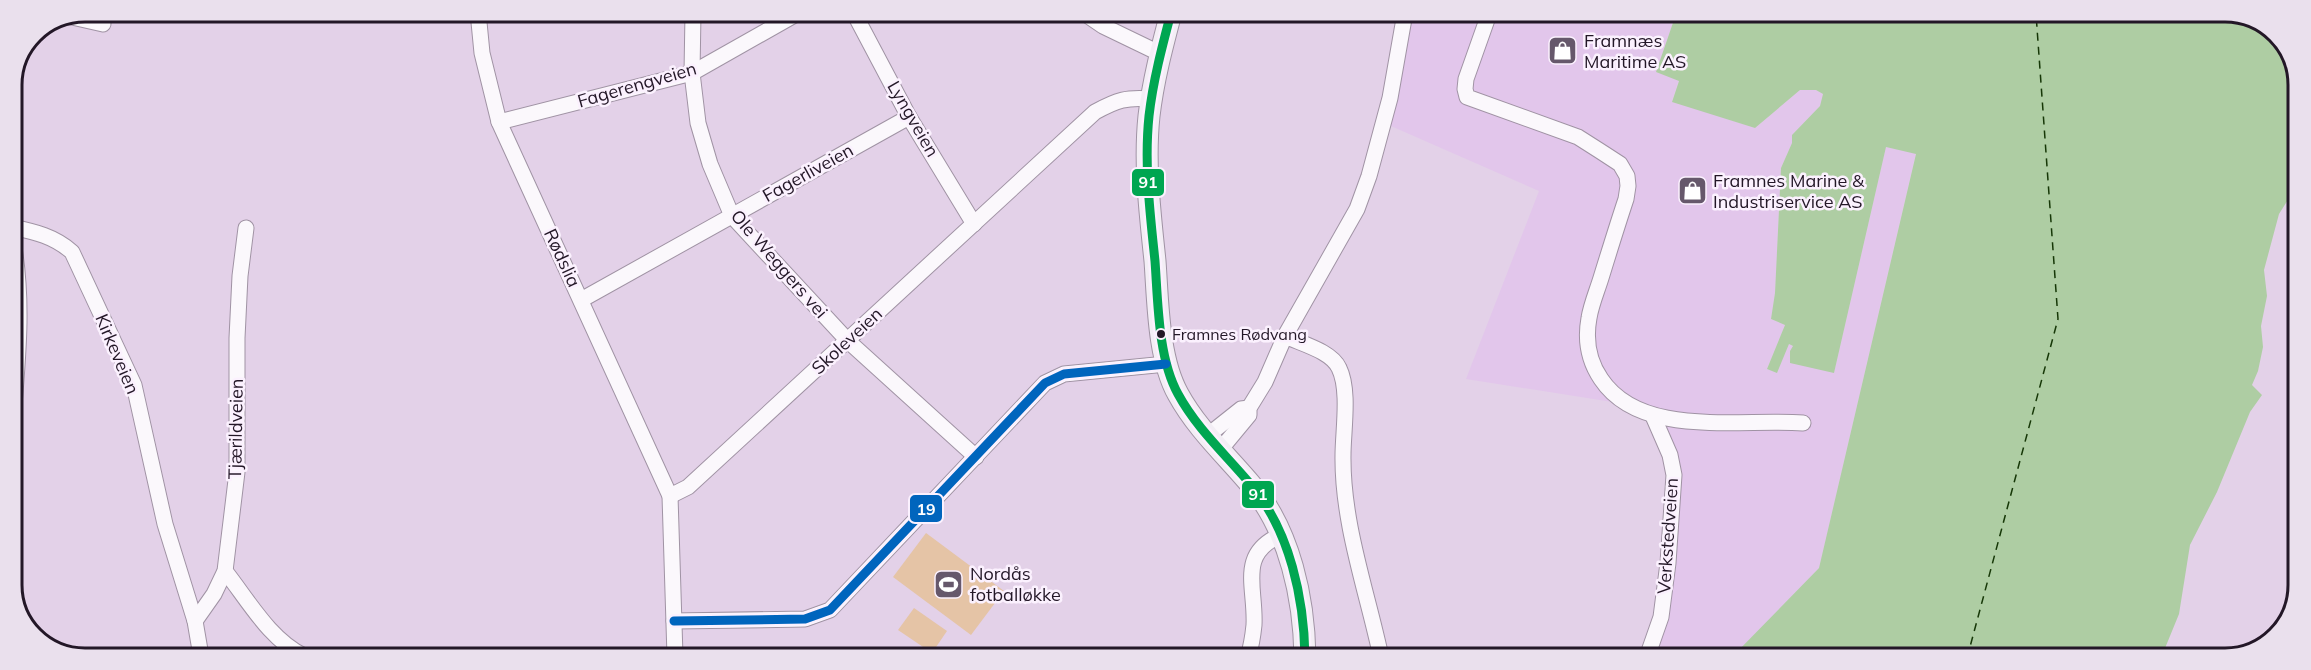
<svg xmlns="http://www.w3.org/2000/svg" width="2311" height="670" viewBox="0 0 2311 670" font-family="Mulish,sans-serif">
<rect width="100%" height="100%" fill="#e3d1e8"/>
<polygon fill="#e2c6eb" points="1405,13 1676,14 1656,72 1679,80 1672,101 1755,128 1800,90 1816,90 1823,94 1820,106 1792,135 1792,143 1781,168 1775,293 1771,319 1785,325 1767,369 1777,372 1789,344 1834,373 1886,147 1916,153 1819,568 1732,657 1647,657 1653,645 1674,475 1653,416 1625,404 1466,379 1539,191 1384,123"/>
<g fill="#e5c4a6">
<polygon points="926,533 1004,591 971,635 893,577"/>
<polygon points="914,608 947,631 932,653 898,630"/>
</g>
<polygon fill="#aecda3" points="1676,14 2245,14 2281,37 2299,80 2298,184 2279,214 2264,270 2267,296 2261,326 2263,347 2258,371 2252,385 2262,395 2250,412 2217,492 2190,545 2179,614 2161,658 1732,657 1819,568 1916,154 1886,147 1834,373 1790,363 1790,351 1793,346 1789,344 1777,373 1767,369 1785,325 1771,319 1775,293 1781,168 1792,143 1792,135 1820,106 1823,94 1816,90 1800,90 1755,128 1672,102 1679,81 1656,72"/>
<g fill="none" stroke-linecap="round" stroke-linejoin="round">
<polyline stroke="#163707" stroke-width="1.5" stroke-dasharray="8 6" stroke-linecap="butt" points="1967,658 2058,319 2036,14"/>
<defs>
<g id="minor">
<polyline points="478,12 482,53 499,122 670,496 675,656"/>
<polyline points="693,13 692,73 698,123 710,164 732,216 848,341 976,457"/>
<polyline points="854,13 909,117 974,224"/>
<polyline points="1084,13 1103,26 1161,54"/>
<path d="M1489,14L1466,79L1465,89L1467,97L1578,137L1600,151L1620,164L1627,176L1628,186L1626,199C1617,226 1609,252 1601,278C1597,291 1591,305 1589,318C1585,340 1588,360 1601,379C1641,439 1741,418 1803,423"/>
<polyline points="72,17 103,24"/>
<polyline points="499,122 692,73 798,13"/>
<path d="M12,227C35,232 54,236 72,252L134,385L165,524L195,621L201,656"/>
<path d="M12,237C25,301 17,366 12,429"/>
<polyline points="581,300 909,117"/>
<path d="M1285,336C1302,344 1331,351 1339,368C1350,390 1343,431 1343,455C1342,523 1367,591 1381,657"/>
<polyline points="1207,436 1241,409 1249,408"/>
<polyline points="1220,450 1249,415 1249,408 1265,382 1285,336 1357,209 1369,176 1390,98 1405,13"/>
<path d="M670,496L688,487L1095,112C1117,100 1126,97 1151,99"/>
<path d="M225,571C248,600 270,640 304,656"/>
<polyline points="195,621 214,594 225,571 237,472 237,338 240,276 246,228"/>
<polyline points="674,621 805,619 830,610 1045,383 1064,374 1166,364"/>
<path d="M1248,657C1251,647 1253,635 1254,625C1256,587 1237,554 1281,535"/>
<polyline points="1647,657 1661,617 1668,563 1674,475 1670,455 1653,416"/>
</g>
<path id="secondary" d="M1171,13C1162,47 1153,81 1149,116C1144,164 1150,213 1155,261C1158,302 1158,358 1178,394C1197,429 1227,456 1252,486C1290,532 1304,598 1305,657"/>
</defs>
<use href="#minor" stroke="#a093a4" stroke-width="17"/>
<use href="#secondary" stroke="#a093a4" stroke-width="23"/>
<use href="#minor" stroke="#fbf8fc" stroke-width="15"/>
<use href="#secondary" stroke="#f3eef5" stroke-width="21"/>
<defs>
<path id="bus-1" d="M1171,13C1162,47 1153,81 1149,116C1144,164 1150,213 1155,261C1158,302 1158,358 1178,394C1197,429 1227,456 1252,486C1290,532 1304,598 1305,657"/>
<polyline id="bus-2" points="674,621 805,619 830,610 1045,383 1064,374 1166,364"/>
</defs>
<use href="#bus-1" stroke="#fbf1fe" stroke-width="14"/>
<use href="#bus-2" stroke="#fbf1fe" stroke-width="14"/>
<use href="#bus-1" stroke="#00a651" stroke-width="9"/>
<use href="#bus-2" stroke="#0065bd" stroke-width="9"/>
</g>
<defs>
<symbol id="shop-square" viewBox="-11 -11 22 22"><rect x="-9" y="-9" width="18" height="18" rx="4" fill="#66586b" stroke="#fbf1fe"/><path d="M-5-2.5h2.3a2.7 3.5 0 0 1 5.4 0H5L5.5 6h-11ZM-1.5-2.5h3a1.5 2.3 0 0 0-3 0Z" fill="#fff"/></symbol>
<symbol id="stadium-square" viewBox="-11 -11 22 22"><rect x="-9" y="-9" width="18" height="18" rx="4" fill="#66586b" stroke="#fbf1fe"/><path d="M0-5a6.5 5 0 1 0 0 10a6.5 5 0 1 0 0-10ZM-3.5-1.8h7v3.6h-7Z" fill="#fff"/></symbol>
</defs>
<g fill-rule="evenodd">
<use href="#shop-square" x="1546" y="34" width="33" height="33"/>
<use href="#shop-square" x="1676" y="174" width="33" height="33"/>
<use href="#stadium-square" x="932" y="568" width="33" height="33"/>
</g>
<circle fill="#231727" stroke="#fbf1fe" stroke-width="2" cx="1161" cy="334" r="5"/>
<g text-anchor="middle" stroke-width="5" stroke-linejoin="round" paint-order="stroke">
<g font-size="16" fill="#231727" stroke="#fbf1fe" text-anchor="start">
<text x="1172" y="340">Framnes Rødvang</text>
</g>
<g font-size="18" fill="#231727" stroke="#fbf1fe" text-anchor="start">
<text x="1584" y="47">Framnæs<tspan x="1584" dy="21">Maritime AS</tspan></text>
<text x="1713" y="187">Framnes Marine &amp;<tspan x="1713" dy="21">Industriservice AS</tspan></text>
<text x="970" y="580">Nordås<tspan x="970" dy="21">fotballøkke</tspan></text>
</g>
<g font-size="18" fill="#231727" stroke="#fbf1fe">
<text transform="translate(637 85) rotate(-16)" y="6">Fagerengveien</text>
<text transform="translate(913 119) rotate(60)" y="6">Lyngveien</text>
<text transform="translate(808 173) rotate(-29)" y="6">Fagerliveien</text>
<text transform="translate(562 258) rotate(65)" y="6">Rødslia</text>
<text transform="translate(779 264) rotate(49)" y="6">Ole Weggers vei</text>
<text transform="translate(847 341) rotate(-43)" y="6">Skoleveien</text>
<text transform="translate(117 354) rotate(67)" y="6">Kirkeveien</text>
<text transform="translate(236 429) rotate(-89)" y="6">Tjærildveien</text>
<text transform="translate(1668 536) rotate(-86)" y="6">Verkstedveien</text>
</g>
</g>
<path d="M0 0H2311V670H0ZM85 22H2225A63 63 0 0 1 2288 85V585A63 63 0 0 1 2225 648H85A63 63 0 0 1 22 585V85A63 63 0 0 1 85 22Z" fill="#eae0ed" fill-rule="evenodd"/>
<path fill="none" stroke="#231727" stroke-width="3" d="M85 22H2225A63 63 0 0 1 2288 85V585A63 63 0 0 1 2225 648H85A63 63 0 0 1 22 585V85A63 63 0 0 1 85 22Z"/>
<g stroke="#fbf1fe" stroke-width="2">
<rect x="1131" y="168" width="34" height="29" rx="6" fill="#00a651"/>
<rect x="1241" y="480" width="34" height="29" rx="6" fill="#00a651"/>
<rect x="909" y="494" width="34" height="29" rx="6" fill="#0065bd"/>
</g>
<g font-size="16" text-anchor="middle" font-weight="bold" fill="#fff">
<text x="1148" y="188">91</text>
<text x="1258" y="500">91</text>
<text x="926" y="515">19</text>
</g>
</svg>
